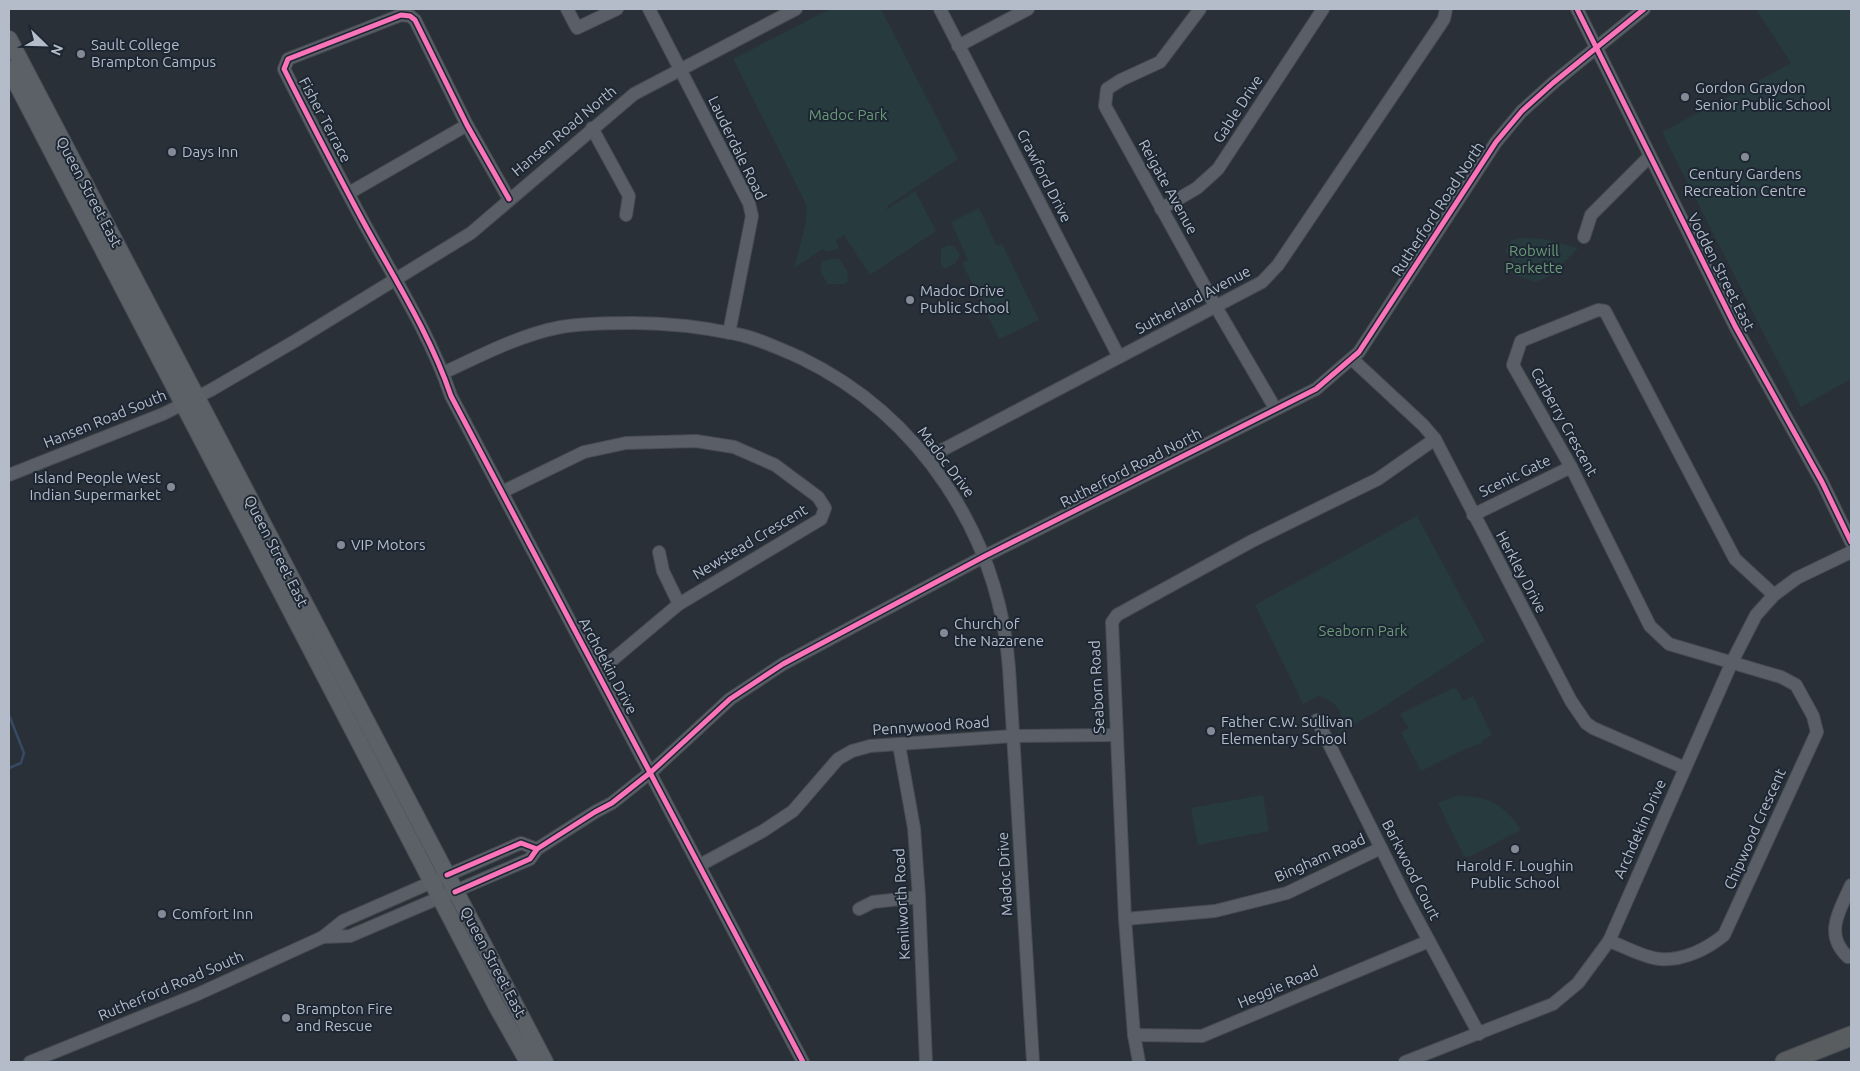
<svg xmlns="http://www.w3.org/2000/svg" width="1860" height="1071" viewBox="0 0 1860 1071" font-family="Ubuntu,sans-serif">
<rect width="100%" height="100%" fill="#2a3038"/>
<g fill="#273a3e">
<polygon points="830,9 881,9 958,159 889,205 886,210 915,191 936,231 870,275 844,235 836,240 839,249 826,252 823,249 794,268 805,227 807,206 733,59"/>
<polygon points="1756,9 1851,9 1851,379 1801,407 1662,132 1791,63"/>
<polygon points="979,208 997,246 1002,244 1039,320 999,339 962,263 968,260 951,222"/>
<polygon points="1522,238 1544,239 1578,248 1552,275 1536,282 1514,275 1511,257 1505,251 1511,240"/>
<polygon points="949,245 955,247 960,255 955,264 945,269 941,265 941,249"/>
<polygon points="839,258 847,271 848,281 844,284 828,284 820,272 822,261"/>
<path d="M1417,516L1485,641L1374,713L1338,733C1346,714 1338,702 1319,696L1303,704L1255,605Z"/>
<polygon points="1453,688 1457,689 1463,701 1473,696 1492,735 1481,741 1482,743 1467,748 1421,771 1401,732 1409,728 1400,714"/>
<polygon points="1263,795 1269,831 1198,845 1191,808"/>
<path d="M1456,796C1488,796 1503,803 1521,830L1469,857L1464,856L1438,803Z"/>
</g>
<g fill="none" stroke-linecap="round" stroke-linejoin="round">
<polyline stroke="#384963" stroke-width="2.5" points="9,715 24,753 21,763 9,768"/>
<defs>
<g id="minor">
<polyline points="567,9 577,28 617,9"/>
<polyline points="649,9 749,203 752,216 729,333"/>
<polyline points="940,9 1119,357"/>
<polyline points="1200,9 1160,62 1121,80 1107,89 1105,106 1216,307 1275,408"/>
<polyline points="1577,9 1735,326 1822,482 1851,542"/>
<polyline points="958,46 1028,9"/>
<polyline points="592,128 629,196 626,215"/>
<polyline points="349,193 467,125"/>
<path d="M509,199L467,125L415,20L410,16L401,15L288,59L284,69C308,117 333,165 358,212C390,272 429,331 451,396L803,1062"/>
<polyline points="1161,209 1197,188 1218,169 1323,9"/>
<polyline points="1584,237 1591,215 1650,156"/>
<polyline points="1352,359 1423,425 1435,439 1571,701 1586,723 1593,728 1685,768"/>
<path d="M443,373C482,355 519,335 561,327C585,323 609,323 633,323C668,323 702,327 736,334C758,338 780,349 801,358C921,416 999,536 1009,668L1033,1062"/>
<polyline points="927,458 1262,282 1278,265 1436,31 1444,19 1446,9"/>
<polyline points="9,475 163,414 211,390 295,341 471,233 634,94 796,9"/>
<polyline points="502,492 584,452 626,443 696,441 734,447 775,465 818,497 825,508 821,519 679,604 598,672"/>
<polyline points="1473,515 1571,467"/>
<polyline points="659,552 663,571 679,604"/>
<polyline points="1317,720 1407,900 1479,1034"/>
<polyline points="899,745 914,828 919,897 926,1062"/>
<polyline points="700,865 763,831 793,811 838,759 852,751 870,746 1013,736 1116,735"/>
<path d="M1851,885C1840,910 1823,934 1848,957L1851,956"/>
<polyline points="859,909 873,902 919,897"/>
<polyline points="1125,919 1215,911 1287,893 1381,848"/>
<polyline points="323,937 350,936 530,859 537,849 595,812 612,803 651,772 730,699 783,664 985,556 1316,389 1359,352 1496,142 1522,111 1553,83 1644,9"/>
<path d="M1609,941C1624,946 1644,958 1660,959C1683,961 1707,949 1724,935L1817,732L1813,716L1796,685L1781,677L1669,644L1650,626L1571,467L1513,365L1521,341L1598,310L1605,311L1735,559L1774,595"/>
<polyline points="1134,1035 1202,1036 1429,941"/>
<polyline points="30,1062 198,994 323,937 343,921 521,843 537,849"/>
<polyline points="1139,1062 1134,1035 1125,919 1112,622 1117,615 1252,541 1378,479 1435,439"/>
<polyline points="1405,1062 1553,1004 1578,983 1609,941 1732,662 1756,615 1774,595 1797,578 1851,552"/>
</g>
<g id="major">
<polyline points="9,39 545,1062"/>
<polyline points="9,69 497,1007 528,1062"/>
</g>
<polyline id="highway" points="1785,1062 1851,1036"/>
</defs>
<use href="#minor" stroke="#484c53" stroke-width="14"/>
<use href="#major" stroke="#484c55" stroke-width="18"/>
<use href="#highway" stroke="#474c53" stroke-width="21"/>
<use href="#minor" stroke="#5a5e66" stroke-width="12"/>
<use href="#major" stroke="#5c6168" stroke-width="16"/>
<use href="#highway" stroke="#5a5d60" stroke-width="19"/>
<defs>
<g id="cycleway">
<polyline points="1577,9 1735,326 1822,482 1851,542"/>
<path d="M509,199L467,125L415,20L410,16L401,15L288,59L284,69C308,117 333,165 358,212C390,272 429,331 451,396L803,1062"/>
<polyline points="447,875 521,843 537,849"/>
<polyline points="455,892 530,859 537,849 595,812 612,803 651,772 730,699 783,664 985,556 1316,389 1359,352 1496,142 1522,111 1553,83 1644,9"/>
</g>
</defs>
<use href="#cycleway" stroke="#1d2633" stroke-width="8"/>
<use href="#cycleway" stroke="#fb73b8" stroke-width="5"/>
</g>
<g fill="#848b96" stroke="#1d2633" stroke-width="2">
<circle cx="81" cy="54" r="5"/>
<circle cx="1685" cy="97" r="5"/>
<circle cx="172" cy="152" r="5"/>
<circle cx="1745" cy="157" r="5"/>
<circle cx="910" cy="300" r="5"/>
<circle cx="171" cy="487" r="5"/>
<circle cx="341" cy="545" r="5"/>
<circle cx="944" cy="633" r="5"/>
<circle cx="1211" cy="731" r="5"/>
<circle cx="1515" cy="849" r="5"/>
<circle cx="162" cy="914" r="5"/>
<circle cx="286" cy="1018" r="5"/>
</g>
<g text-anchor="middle" stroke-width="4" stroke-linejoin="round" paint-order="stroke">
<g font-size="15" fill="#b4bcc9" stroke="#1d2633" text-anchor="start">
<text x="91" y="50">Sault College<tspan x="91" dy="17">Brampton Campus</tspan></text>
<text x="1695" y="93">Gordon Graydon<tspan x="1695" dy="17">Senior Public School</tspan></text>
<text x="182" y="157">Days Inn</text>
<text x="1745" y="179" text-anchor="middle">Century Gardens<tspan x="1745" dy="17">Recreation Centre</tspan></text>
<text x="920" y="296">Madoc Drive<tspan x="920" dy="17">Public School</tspan></text>
<text x="161" y="483" text-anchor="end">Island People West<tspan x="161" dy="17">Indian Supermarket</tspan></text>
<text x="351" y="550">VIP Motors</text>
<text x="954" y="629">Church of<tspan x="954" dy="17">the Nazarene</tspan></text>
<text x="1221" y="727">Father C.W. Sullivan<tspan x="1221" dy="17">Elementary School</tspan></text>
<text x="1515" y="871" text-anchor="middle">Harold F. Loughin<tspan x="1515" dy="17">Public School</tspan></text>
<text x="172" y="919">Comfort Inn</text>
<text x="296" y="1014">Brampton Fire<tspan x="296" dy="17">and Rescue</tspan></text>
</g>
<g font-size="15" fill="#b4bcc9" stroke="#1d2633">
<text transform="translate(1238 109) rotate(-57)" y="5">Gable Drive</text>
<text transform="translate(325 120) rotate(62)" y="5">Fisher Terrace</text>
<text transform="translate(564 131) rotate(-40)" y="5">Hansen Road North</text>
<text transform="translate(737 148) rotate(64)" y="5">Lauderdale Road</text>
<text transform="translate(1044 176) rotate(63)" y="5">Crawford Drive</text>
<text transform="translate(1168 187) rotate(61)" y="5">Reigate Avenue</text>
<text transform="translate(89 192) rotate(62)" y="5">Queen Street East</text>
<text transform="translate(1438 209) rotate(-57)" y="5">Rutherford Road North</text>
<text transform="translate(1721 272) rotate(63)" y="5">Vodden Street East</text>
<text transform="translate(1193 300) rotate(-28)" y="5">Sutherland Avenue</text>
<text transform="translate(105 419) rotate(-22)" y="5">Hansen Road South</text>
<text transform="translate(1564 422) rotate(61)" y="5">Carberry Crescent</text>
<text transform="translate(946 462) rotate(53)" y="5">Madoc Drive</text>
<text transform="translate(1131 468) rotate(-27)" y="5">Rutherford Road North</text>
<text transform="translate(1515 476) rotate(-26)" y="5">Scenic Gate</text>
<text transform="translate(750 542) rotate(-31)" y="5">Newstead Crescent</text>
<text transform="translate(276 551) rotate(63)" y="5">Queen Street East</text>
<text transform="translate(1521 572) rotate(62)" y="5">Herkley Drive</text>
<text transform="translate(608 666) rotate(62)" y="5">Archdekin Drive</text>
<text transform="translate(1097 687) rotate(-93)" y="5">Seaborn Road</text>
<text transform="translate(931 726) rotate(-4)" y="5">Pennywood Road</text>
<text transform="translate(1640 829) rotate(-66)" y="5">Archdekin Drive</text>
<text transform="translate(1755 829) rotate(-66)" y="5">Chipwood Crescent</text>
<text transform="translate(1320 858) rotate(-24)" y="5">Bingham Road</text>
<text transform="translate(1411 870) rotate(63)" y="5">Barkwood Court</text>
<text transform="translate(1005 874) rotate(-93)" y="5">Madoc Drive</text>
<text transform="translate(902 904) rotate(-93)" y="5">Kenilworth Road</text>
<text transform="translate(493 962) rotate(62)" y="5">Queen Street East</text>
<text transform="translate(171 986) rotate(-23)" y="5">Rutherford Road South</text>
<text transform="translate(1278 987) rotate(-23)" y="5">Heggie Road</text>
</g>
<g font-size="15" fill="#6b9a76" stroke="#1d2633">
<text x="848" y="120">Madoc Park</text>
<text x="1534" y="256">Robwill<tspan x="1534" dy="17">Parkette</tspan></text>
<text x="1363" y="636">Seaborn Park</text>
</g>
</g>
<rect width="1860" height="1071" fill="none" stroke="#b4bcc9" stroke-width="20"/>
<g transform="translate(45 45) rotate(113)" stroke="#1d2633" stroke-width="4" paint-order="stroke">
<path d="M0-4L9 19L0 12L-9 19Z" fill="#b4bcc9"/>
<text y="-8" font-size="14" font-weight="bold" text-anchor="middle" fill="#b4bcc9">N</text>
</g>
</svg>
